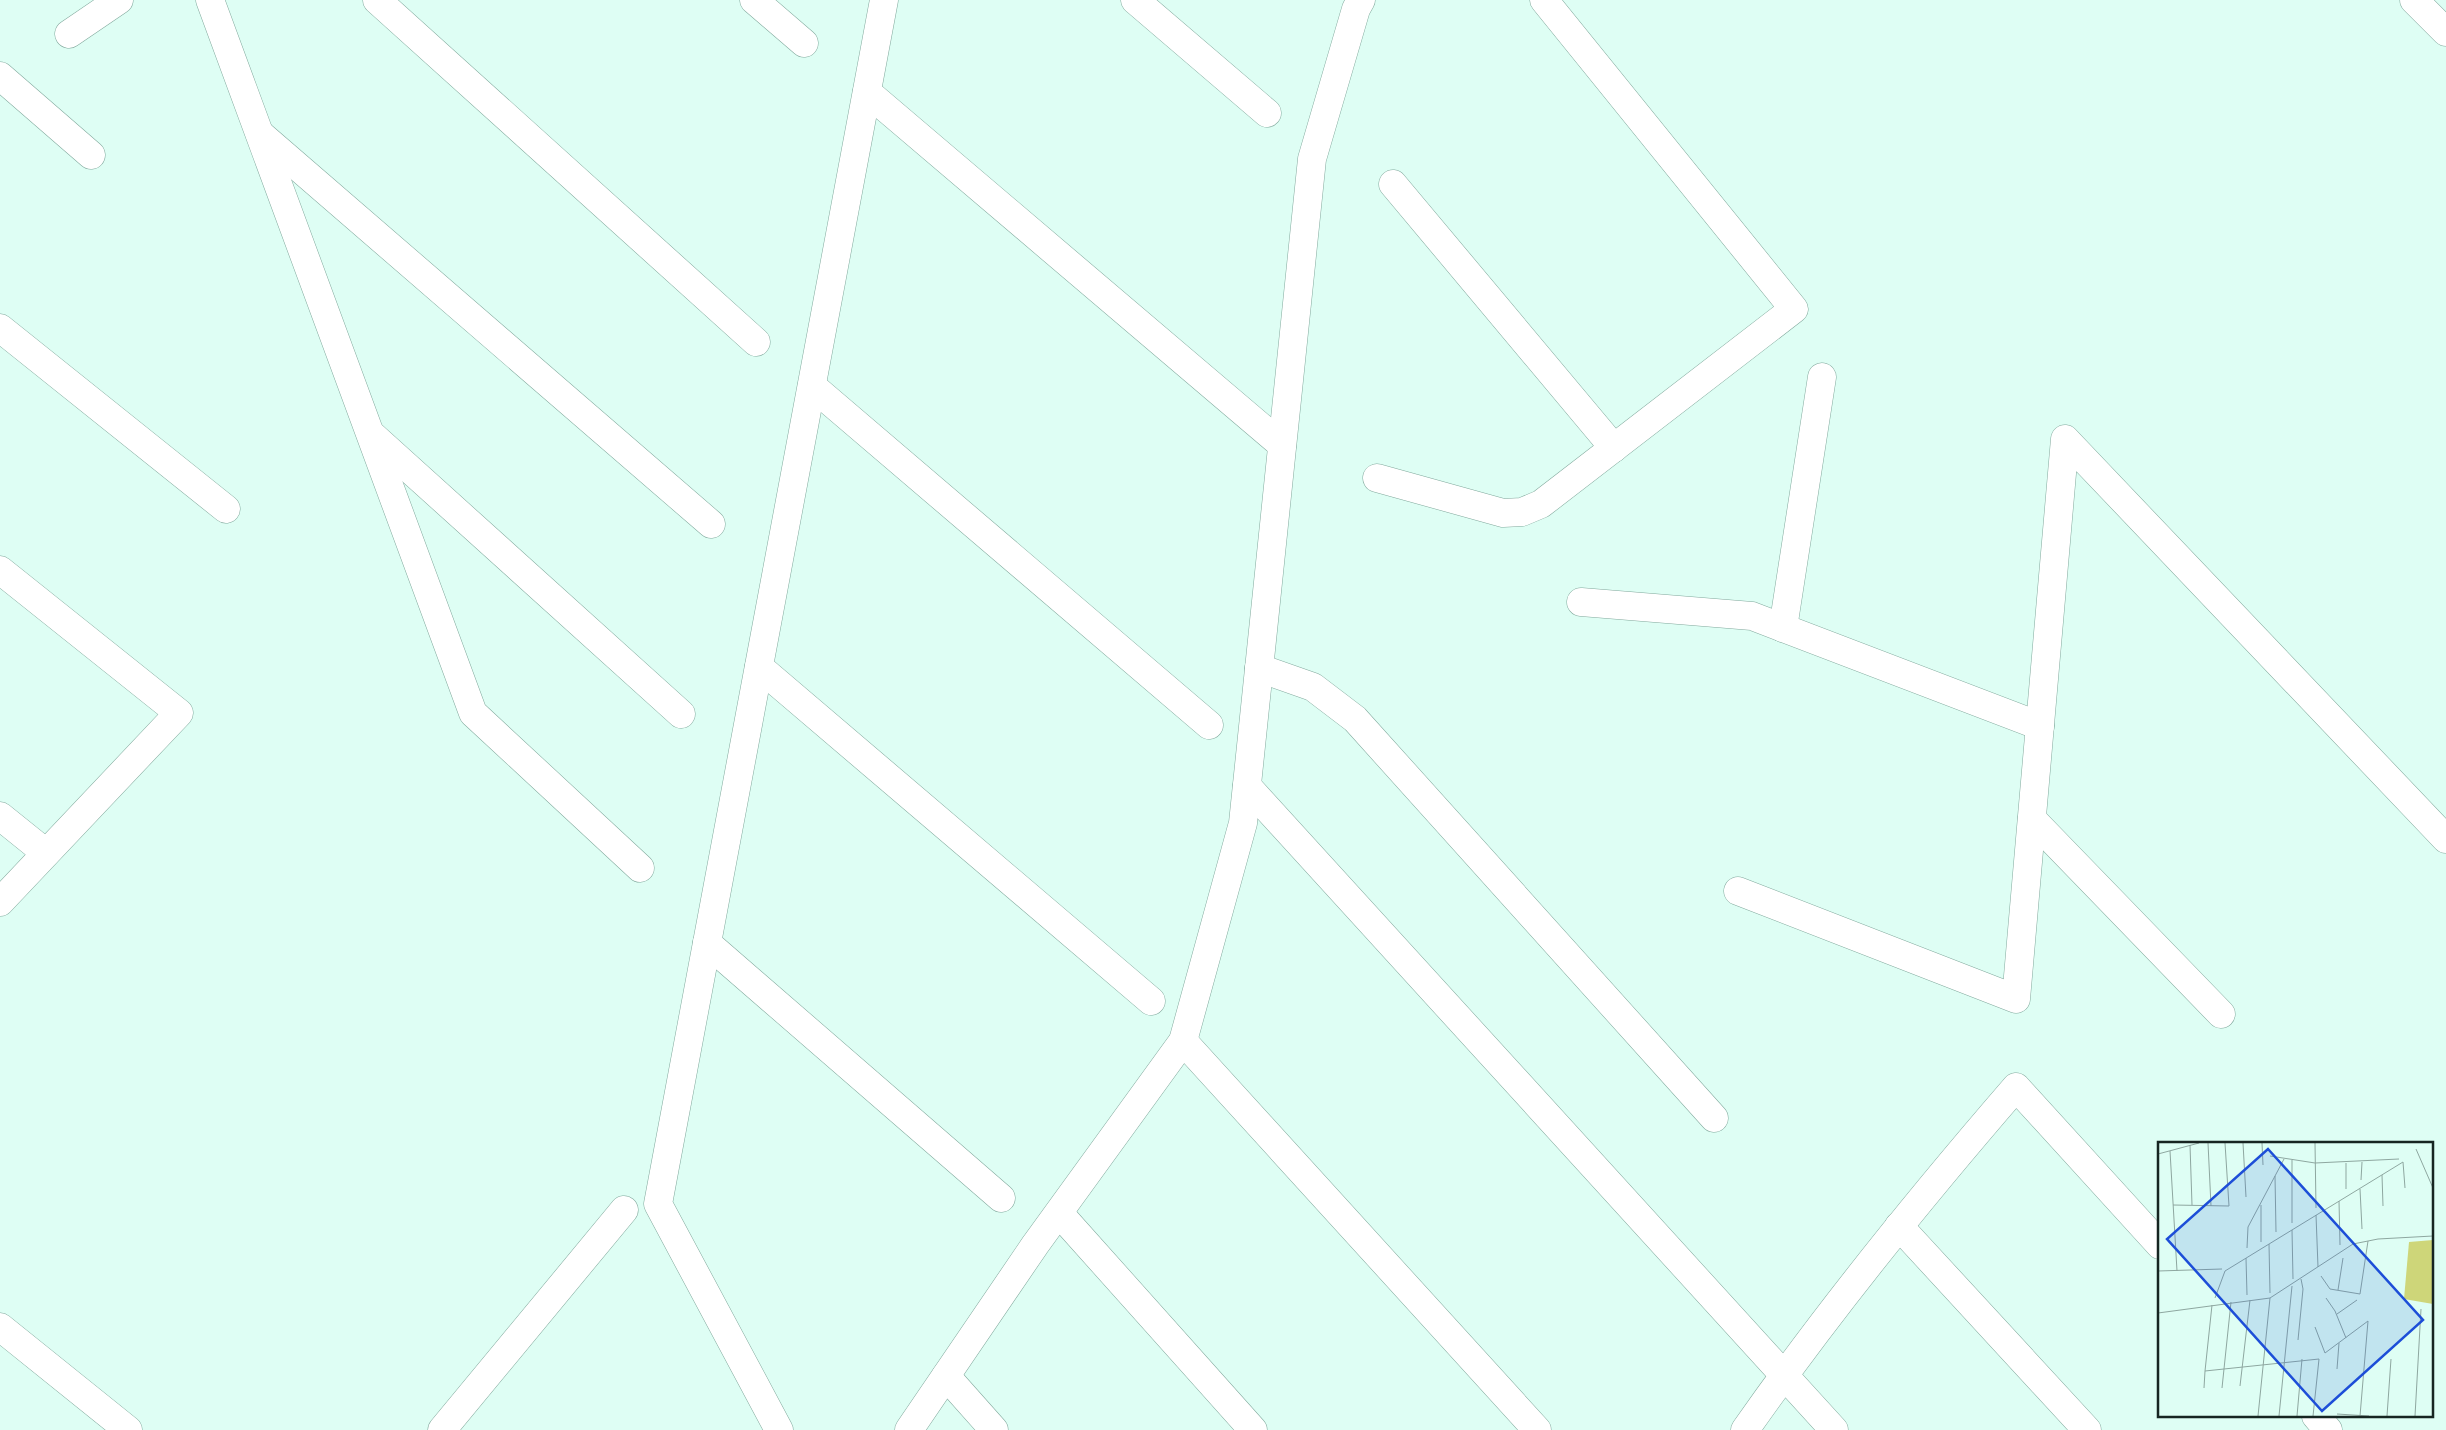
<svg xmlns="http://www.w3.org/2000/svg" width="2446" height="1430" viewBox="0 0 2446 1430" font-family="Quicksand,sans-serif">
<rect width="100%" height="100%" fill="#defef4"/>
<g fill="none" stroke-linecap="round" stroke-linejoin="round">
<defs>
<g id="minor">
<polyline points="210,0 473,713 640,868"/>
<polyline points="377,0 756,342"/>
<polyline points="754,0 804,43"/>
<polyline points="1135,0 1267,113"/>
<polyline points="2414,0 2446,32"/>
<polyline points="69,34 119,0"/>
<polyline points="0,76 91,155"/>
<polyline points="867,92 1282,445"/>
<polyline points="260,134 711,524"/>
<polyline points="1393,184 1614,448"/>
<polyline points="0,328 226,509"/>
<polyline points="812,386 1209,725"/>
<polyline points="373,436 681,714"/>
<polyline points="1377,478 1503,513 1522,512 1541,504 1794,309 1544,0"/>
<polyline points="0,570 179,713 0,902"/>
<polyline points="1581,602 1752,616 2040,726"/>
<polyline points="1783,628 1822,377"/>
<polyline points="759,667 1151,1001"/>
<polyline points="1259,668 1313,687 1355,719 1714,1118"/>
<polyline points="1247,786 1834,1430"/>
<polyline points="0,816 46,853"/>
<polyline points="2032,819 2221,1014"/>
<polyline points="1738,891 2016,999 2065,439 2446,839"/>
<polyline points="707,943 1001,1198"/>
<polyline points="1183,1041 1537,1430"/>
<polyline points="1059,1213 1253,1430"/>
<polyline points="1899,1226 2087,1430"/>
<polyline points="0,1327 128,1430"/>
<polyline points="946,1376 994,1430"/>
<polyline points="2316,1416 2328,1430"/>
<polyline points="442,1430 624,1210"/>
<polyline points="779,1430 658,1204 884,0"/>
<polyline points="909,1430 1035,1245 1183,1041 1243,823 1312,159 1356,9 1361,0"/>
<path d="M1745,1430C1829,1310 1920,1198 2016,1087L2160,1245"/>
</g>
</defs>
<use href="#minor" stroke="#82a99d" stroke-width="29"/>
<use href="#minor" stroke="#fff" stroke-width="28"/>
</g>
<g transform="translate(2158 1142)">
<rect width="275" height="275" fill="#defef4"/>
<path d="M275,98V162L246,157L251,100Z" fill="#ced679"/>
<path fill="none" stroke="#8ea7a0" stroke-width="1" d="M50,1L53,64M85,1L88,55M104,1L105,23M157,1L158,66M32,3L34,63M258,7L275,46M12,9L19,129M0,12L41,1M112,14L157,21L241,17M188,21V47M224,33L225,64M117,34L118,90M203,38L204,20M202,47L204,87M181,59L182,103M15,63L71,64L67,1M158,73L160,125M134,81V18M134,88L135,137M103,100V63M111,102L112,151M89,106L90,85L126,17M88,116L89,153M0,129L64,127M163,134L172,147L202,152L210,99M180,148L185,116M57,156L67,129L245,20L247,46M168,156L177,169L188,196M54,163L47,229L161,217L155,274M0,171L112,156L195,102L220,97L275,94M179,172L199,158M157,185L167,211L210,179L202,274M140,198L145,147L143,137M179,227L181,201M82,244L92,158M46,246L47,229M64,246L73,160M179,272L211,274M100,274L112,156M121,274L134,144M139,274L144,217M229,274L233,217M257,274L263,167"/>
<path fill="#1d4ed8" fill-opacity="0.15" stroke="#1d4ed8" stroke-width="2.5" d="M110,7L265,178L164,269L9,97Z"/>
<rect width="275" height="275" fill="none" stroke="#162521" stroke-width="2.5"/>
</g>
</svg>
